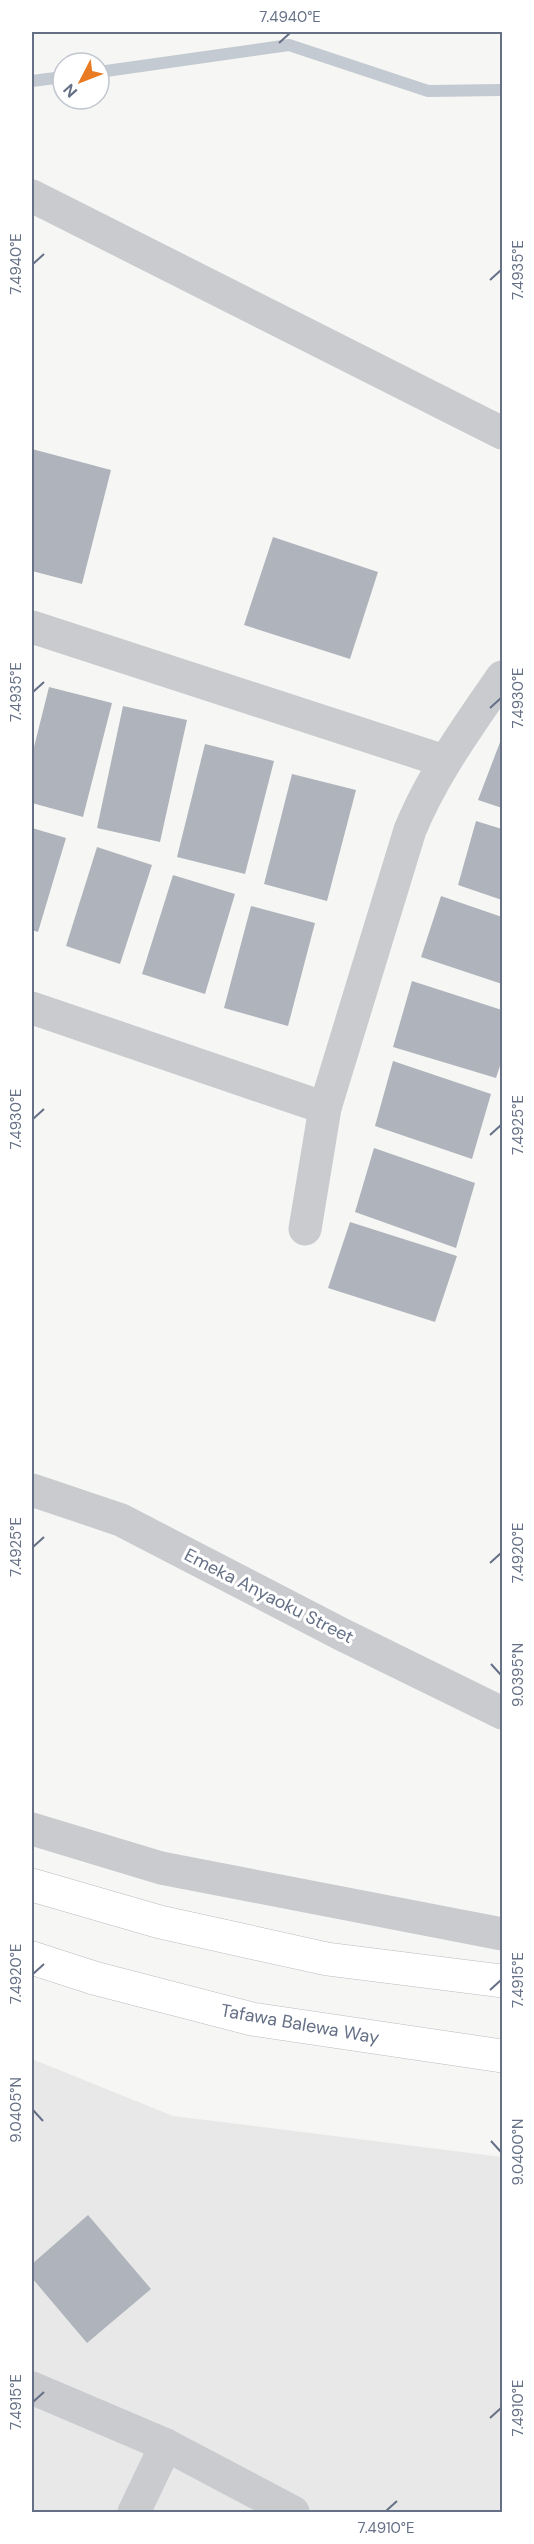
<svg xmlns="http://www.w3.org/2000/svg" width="534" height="2544" viewBox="0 0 534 2544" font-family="'DM Sans',sans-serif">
<rect width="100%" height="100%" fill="#f6f7f4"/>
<polygon fill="#e7e8e7" points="32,2059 173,2116 502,2157 502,2512 32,2512"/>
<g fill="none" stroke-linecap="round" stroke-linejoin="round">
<g stroke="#c3cad1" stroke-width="12">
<polyline points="99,72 289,45 428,91 502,90"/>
<polyline points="32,81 63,77"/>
</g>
</g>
<g fill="#afb4bc">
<polygon points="32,449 111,470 82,584 32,571"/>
<polygon points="273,537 378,572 350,659 244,625"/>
<polygon points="49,687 112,703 83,817 32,803 32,755"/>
<polygon points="123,706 187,720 160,842 97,828"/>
<polygon points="502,737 502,808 478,800"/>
<polygon points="205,744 274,761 245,874 177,857"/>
<polygon points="292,774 356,790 327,901 264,884"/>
<polygon points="476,821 502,829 502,900 458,885"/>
<polygon points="32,828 66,838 38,932 32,930"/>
<polygon points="97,847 152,865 120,964 66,946"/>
<polygon points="173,875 235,894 205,994 142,974"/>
<polygon points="441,896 502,917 502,984 421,957"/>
<polygon points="251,906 315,923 288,1026 224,1008"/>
<polygon points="412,981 502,1010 502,1060 496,1078 393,1047"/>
<polygon points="393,1061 491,1094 472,1159 375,1126"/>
<polygon points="374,1148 475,1183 456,1248 355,1212"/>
<polygon points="350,1222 457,1256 435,1322 328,1288"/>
<polygon points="88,2215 151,2289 87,2343 32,2278 32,2264"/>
</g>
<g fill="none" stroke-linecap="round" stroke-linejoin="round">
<defs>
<g id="major">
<polyline points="32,1885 160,1922 327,1959 502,1981"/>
<polyline points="32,1958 94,1978 252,2019 502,2056"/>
</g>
</defs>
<use href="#major" stroke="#b9bcc0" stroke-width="34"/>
<g stroke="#c9cbcf" stroke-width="33">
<polyline points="32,196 502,433"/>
<polyline points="32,627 444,761"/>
<polyline points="32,1008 325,1108"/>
<path d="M305,1229L325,1108L410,830C433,774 468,727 502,677"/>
<polyline points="32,1490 121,1520 343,1635 502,1713"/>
<polyline points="32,1829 161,1868 502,1934"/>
<polyline points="32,2388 166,2445 293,2512"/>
<polyline points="134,2512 166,2445"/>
</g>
<use href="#major" stroke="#fff" stroke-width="33"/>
</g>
<path fill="none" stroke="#657086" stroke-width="2" d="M279,43L290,33M33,264L44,254M490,280L501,270M33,692L44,682M490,708L501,698M33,1119L44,1109M490,1135L501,1125M33,1547L44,1537M490,1563L501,1553M491,1664L501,1675M33,1974L44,1964M490,1990L501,1980M33,2110L43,2121M491,2141L501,2152M33,2402L44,2392M490,2418L501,2408M386,2511L397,2501"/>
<g text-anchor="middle" stroke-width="6" stroke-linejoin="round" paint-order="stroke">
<g font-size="18" fill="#657086" stroke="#fff">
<text transform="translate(269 1596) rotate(27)" y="6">Emeka Anyaoku Street</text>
<text transform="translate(300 2024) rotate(10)" y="6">Tafawa Balewa Way</text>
</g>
</g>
<rect width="534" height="2544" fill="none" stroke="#ffffff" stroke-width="66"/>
<g transform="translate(81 81) rotate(228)"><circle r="28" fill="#ffffff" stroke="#c1c6cf" stroke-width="1.5"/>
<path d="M0-4.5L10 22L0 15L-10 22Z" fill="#e97b22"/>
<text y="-9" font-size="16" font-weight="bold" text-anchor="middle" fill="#657086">N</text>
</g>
<rect x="33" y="33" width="468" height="2478" fill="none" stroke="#657086" stroke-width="2"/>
<g font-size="15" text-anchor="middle" fill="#657086">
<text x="290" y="22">7.4940°E</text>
<text transform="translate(16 264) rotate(-90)" y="5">7.4940°E</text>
<text transform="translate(518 270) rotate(-90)" y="5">7.4935°E</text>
<text transform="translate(16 692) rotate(-90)" y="5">7.4935°E</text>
<text transform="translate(518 698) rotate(-90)" y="5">7.4930°E</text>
<text transform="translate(16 1119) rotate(-90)" y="5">7.4930°E</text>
<text transform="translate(518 1125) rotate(-90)" y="5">7.4925°E</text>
<text transform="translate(16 1547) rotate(-90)" y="5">7.4925°E</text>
<text transform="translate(518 1553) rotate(-90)" y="5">7.4920°E</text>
<text transform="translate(518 1675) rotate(-90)" y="5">9.0395°N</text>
<text transform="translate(16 1974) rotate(-90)" y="5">7.4920°E</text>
<text transform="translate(518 1980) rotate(-90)" y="5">7.4915°E</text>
<text transform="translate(16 2110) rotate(-90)" y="5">9.0405°N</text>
<text transform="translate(518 2152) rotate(-90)" y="5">9.0400°N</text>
<text transform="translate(16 2402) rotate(-90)" y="5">7.4915°E</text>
<text transform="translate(518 2408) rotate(-90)" y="5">7.4910°E</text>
<text x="386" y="2533">7.4910°E</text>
</g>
</svg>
